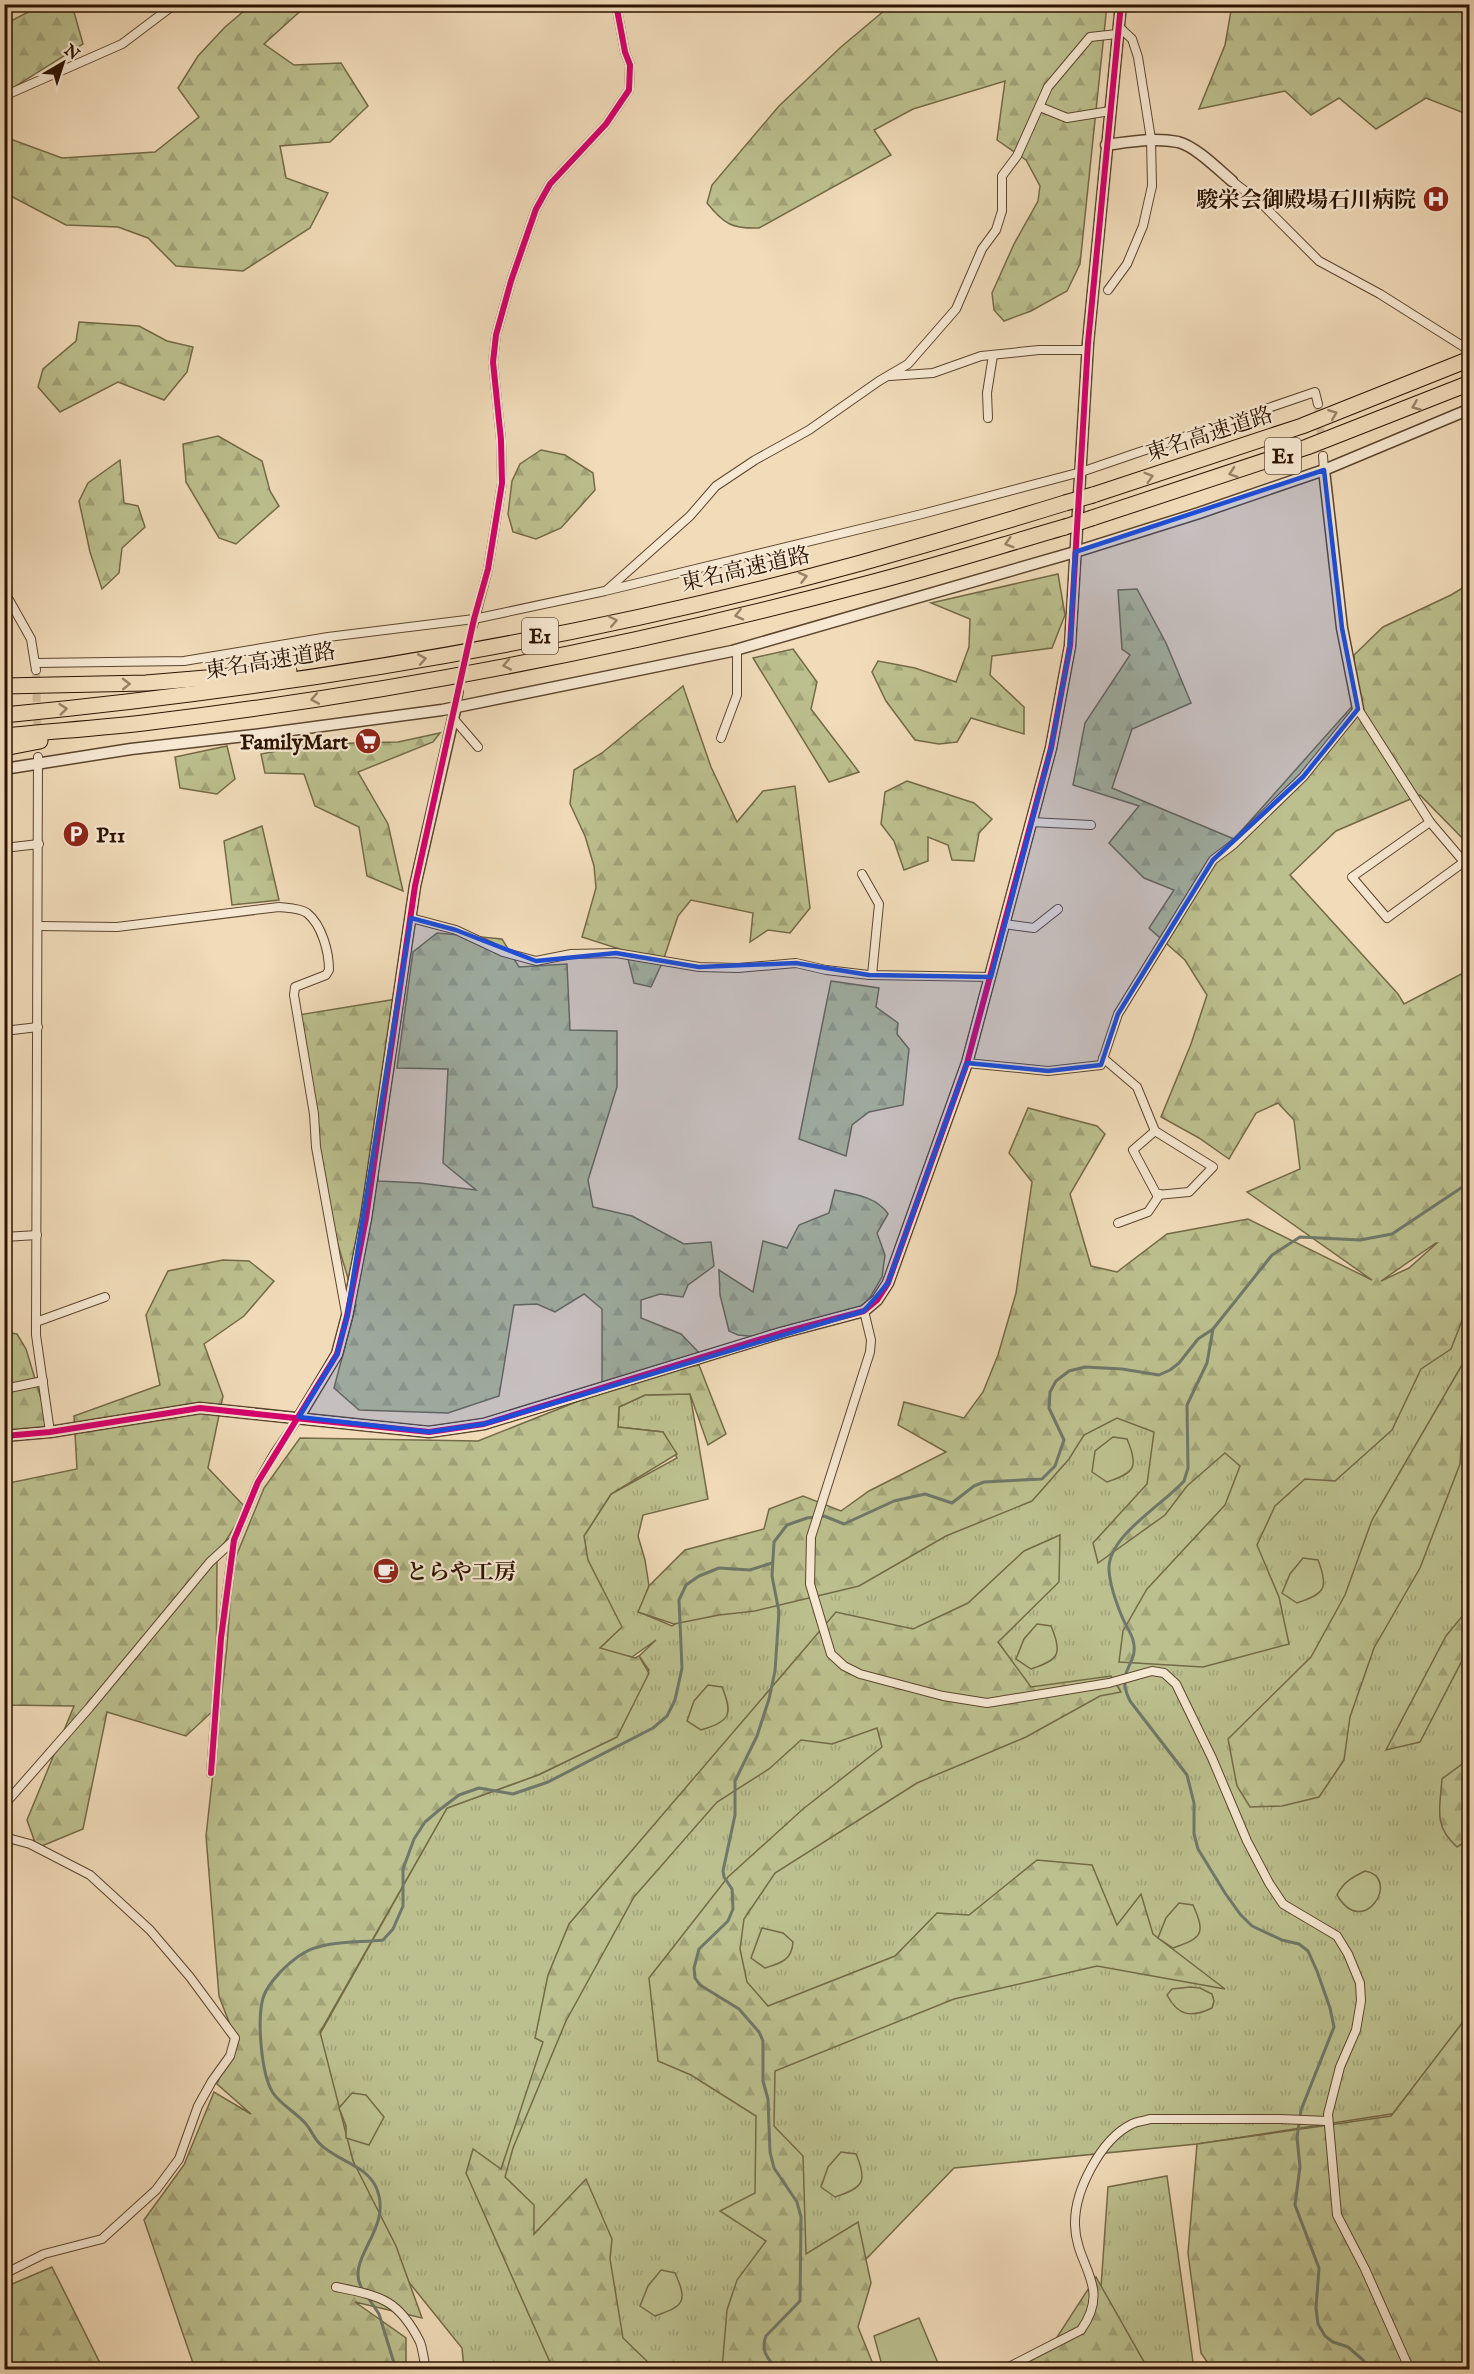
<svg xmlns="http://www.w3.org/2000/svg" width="1474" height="2374" viewBox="0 0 1474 2374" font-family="'IM FELL English','Noto Serif JP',serif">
<defs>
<pattern id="grass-tufts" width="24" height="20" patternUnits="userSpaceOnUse" patternTransform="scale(1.5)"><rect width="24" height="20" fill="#bcc08e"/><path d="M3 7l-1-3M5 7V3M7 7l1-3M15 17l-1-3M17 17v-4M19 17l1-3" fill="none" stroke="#a2a479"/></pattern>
<pattern id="forest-firs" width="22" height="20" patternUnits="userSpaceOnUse" patternTransform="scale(1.5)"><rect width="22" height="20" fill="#bcc08e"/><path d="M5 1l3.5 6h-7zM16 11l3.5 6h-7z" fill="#a2a479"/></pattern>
</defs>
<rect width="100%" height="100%" fill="#f1dbb9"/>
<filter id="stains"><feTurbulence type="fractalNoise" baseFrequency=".00333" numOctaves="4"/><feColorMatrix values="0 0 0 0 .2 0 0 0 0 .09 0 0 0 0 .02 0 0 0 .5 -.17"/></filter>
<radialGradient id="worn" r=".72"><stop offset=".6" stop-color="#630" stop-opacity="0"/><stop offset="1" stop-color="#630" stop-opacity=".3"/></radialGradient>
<g fill="url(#grass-tufts)" stroke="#746a47" stroke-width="1.5">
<polygon points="1469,1302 1469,2022 1404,2112 1197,2144 954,2168 760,2369 464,2369 462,2348 379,2245 316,2041 447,1808 538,1775 617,1737 649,1670 639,1656 656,1640 632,1657 599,1650 584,1536 611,1494 677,1458 663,1432 618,1427 619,1407 645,1395 690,1394 708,1499 643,1515 638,1536 645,1560 649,1586 639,1612 672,1626 975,1436 1398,1315"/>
<polygon points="1167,2176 1194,2369 1148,2369 1101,2287 1108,2187"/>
</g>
<g fill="url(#forest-firs)" stroke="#746a47" stroke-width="1.5" fill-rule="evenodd">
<polygon points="42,5 72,5 83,44 5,93 5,24"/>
<polygon points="251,5 307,5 264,44 294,65 341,63 368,106 330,142 280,146 286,178 328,193 310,228 243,271 176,266 148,238 118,227 66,225 5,193 5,137 62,158 155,152 199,117 178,88 198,56 225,27"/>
<path d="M891,5H1107L1080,264L1067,291L1031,311L1004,321L994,310L992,293L1014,244L1038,201L1040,186L1026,160L997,140L1005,81L913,109L874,130L891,155L759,228C732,229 724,224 707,203L712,185L779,106L841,47Z"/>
<polygon points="1232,5 1469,5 1469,115 1426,98 1376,129 1339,98 1311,115 1285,91 1199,109 1225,45"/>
<polygon points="79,322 139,326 167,341 193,347 187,372 164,400 118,382 60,412 38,387 43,369 76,341"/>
<polygon points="218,436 262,461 270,491 279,506 236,544 219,538 186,482 183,444"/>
<polygon points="541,450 565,455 593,473 595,490 561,528 536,539 513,532 508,514 512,481 520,464"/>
<polygon points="120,460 124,503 138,506 145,527 122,548 119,573 102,589 90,552 79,501 88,483"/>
<polygon points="1058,574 1065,615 1052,648 992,656 990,675 1024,707 1024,734 971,718 957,742 939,744 915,740 886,701 872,672 878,661 915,668 956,682 969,647 970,619 931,603"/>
<path d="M1469,584V845L1420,795L1336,831L1290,875L1398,994L1404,1004L1469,970L1470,1198L1467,1202L1470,1204V1300L1451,1349L1421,1369L1392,1430L1335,1481L1305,1479L1275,1506L1257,1545L1279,1597L1289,1644L1203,1667L1119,1662L1123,1631L1147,1589L1225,1505L1240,1466L1225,1453L1187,1486L1165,1515L1098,1563L1093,1543L1147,1484L1154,1432L1117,1418L1084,1435L1069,1459L1032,1501L946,1536L859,1586L755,1611L719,1615L674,1624L638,1612L649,1586L685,1550L764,1529L769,1509L803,1496L841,1511L869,1491L946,1452L898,1425L904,1402L964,1418L983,1392L998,1355L1016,1293L1032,1182L1009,1153L1028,1108L1097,1126L1105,1134L1070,1194L1091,1266L1117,1272L1167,1234L1248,1219L1372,1280L1247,1192L1300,1169L1294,1120L1278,1103L1256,1113L1229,1159L1199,1138L1161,1117L1191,1044L1207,995L1185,960L1149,928L1174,890L1144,878L1109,843L1139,806L1073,785L1085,723L1130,655L1122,649L1118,590L1137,589L1166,643L1191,703L1132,729L1112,788L1234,839L1355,703L1354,655L1383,627L1451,595ZM1437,1243L1409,1268L1381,1281L1436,1243Z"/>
<polygon points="793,649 817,682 811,709 859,772 829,782 753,658"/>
<polygon points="683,686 711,767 737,822 763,791 795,786 810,908 790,933 768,930 750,942 753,913 691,900 678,916 663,961 651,987 634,983 626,951 582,937 596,888 594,866 585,836 570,804 574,770 602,753"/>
<polygon points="440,733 433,742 358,772 388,824 403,891 367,876 359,827 315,806 304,774 265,773 261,754 314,744 398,742"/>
<polygon points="227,746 235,779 217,794 180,788 175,757"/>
<polygon points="907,781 974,803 992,819 979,833 974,861 952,860 948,845 928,837 928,861 904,870 894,841 881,824 885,792"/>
<polygon points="262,826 279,900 232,905 224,841"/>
<polygon points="437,933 502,939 519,967 567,964 570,1030 617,1031 617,1087 588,1180 593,1207 632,1216 684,1244 711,1242 714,1266 688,1285 683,1297 660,1294 641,1300 641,1318 681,1334 703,1357 646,1375 699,1365 726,1434 708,1445 690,1394 645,1395 619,1407 618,1427 663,1432 677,1454 611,1494 584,1536 588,1560 622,1627 600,1648 635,1658 639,1656 649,1673 617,1737 538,1775 447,1808 320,2032 353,2161 396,2246 422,2318 355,2302 406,2338 406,2369 195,2369 144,2220 184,2165 214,2092 251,2114 217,2084 235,2038 219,1996 206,1836 227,1646 233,1564 264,1488 300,1438 478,1441 629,1381 602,1388 602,1309 584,1294 555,1312 537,1304 514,1305 499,1396 448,1413 359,1410 334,1388 356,1305 327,1208 298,1015 397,999 381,1115 378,1181 420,1183 476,1190 443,1163 448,1069 397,1068 413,952"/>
<polygon points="831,981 879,988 876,1007 898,1023 897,1034 909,1049 903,1105 869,1112 852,1125 846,1156 799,1139"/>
<path d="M835,1190C854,1194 877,1197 888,1214L877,1233L885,1255L882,1277L868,1301L844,1317L760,1337L738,1335L729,1331L720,1295L719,1270L753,1292L763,1241L787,1248L799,1225L829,1213Z"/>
<polygon points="223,1260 249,1261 274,1281 244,1316 204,1344 223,1396 208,1468 246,1508 217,1555 216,1708 186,1736 107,1712 83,1829 37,1848 27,1820 74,1706 5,1705 4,1484 77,1469 74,1416 160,1385 146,1315 168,1271"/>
<polygon points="5,1332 17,1334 26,1349 49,1425 5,1437"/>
<polygon points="1466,1358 1460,1464 1420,1568 1374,1648 1350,1717 1344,1760 1319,1797 1282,1806 1250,1807 1237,1786 1228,1739 1311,1657 1345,1595 1372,1520"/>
<polygon points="1060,1535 1059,1582 998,1642 1031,1687 1111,1676 1121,1692 1100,1696 1026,1737 917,1783 775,1873 744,1919 740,1949 747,1982 768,2006 895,1956 937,1913 969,1915 1037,1860 1092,1865 1117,1925 1141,1894 1153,1934 1225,1989 1097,1966 954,1999 775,2071 774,2126 803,2156 806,2254 858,2222 871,2283 858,2327 875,2369 722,2369 727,2310 737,2280 766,2241 720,2211 755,2193 756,2116 691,2075 658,2061 649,1978 728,1877 803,1809 882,1747 877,1728 832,1744 801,1740 769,1769 717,1802 634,1897 566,2021 513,2148 505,2177 534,2205 534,2234 586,2179 612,2239 610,2259 623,2338 655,2369 553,2369 466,2173 473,2149 501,2169 543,2042 535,2038 548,1975 569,1924 836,1612 913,1629 968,1603 1024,1551"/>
<polygon points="1469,1608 1469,1647 1420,1742 1386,1750 1446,1636"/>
<path d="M1469,1759V1836L1468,1840L1457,1847C1433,1826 1440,1808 1442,1779Z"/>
<polygon points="1469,2014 1469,2369 1212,2369 1201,2353 1188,2253 1197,2144 1391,2116"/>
<polygon points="52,2267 103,2369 5,2369 5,2287"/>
<polygon points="1096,2277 1148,2369 999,2370 1052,2345"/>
</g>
<g fill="#bcc08e" stroke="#746a47" stroke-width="1.5">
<path d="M1113,1437L1127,1439C1139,1467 1135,1473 1107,1482L1092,1472L1095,1451Z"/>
<path d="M1303,1558L1318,1560C1329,1588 1325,1594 1297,1603L1282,1593L1290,1574Z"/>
<path d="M1037,1624L1051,1626C1063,1654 1059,1660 1031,1669L1016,1659L1024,1639Z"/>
<path d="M708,1685L722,1687C734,1716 729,1721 701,1730L687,1721L694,1701Z"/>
<path d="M1365,1871C1402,1877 1364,1941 1337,1895C1343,1882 1353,1877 1365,1871Z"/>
<path d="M1179,1903L1193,1905C1206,1934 1202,1938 1173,1948L1158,1938L1166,1918Z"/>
<path d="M762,1928L783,1933L793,1942C792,1960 781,1963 765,1968L751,1958Z"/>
<path d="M1190,1987L1200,1988L1212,1994L1214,2001L1212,2008C1191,2018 1178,2016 1167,1995L1172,1989Z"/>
<polygon points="352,2093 366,2095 384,2117 369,2145 346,2138 346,2126 339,2108"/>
<path d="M841,2152L856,2154C868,2182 863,2188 835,2197L821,2187L828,2167Z"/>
<path d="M661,2270L675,2273C688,2302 684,2306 655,2316L640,2306L648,2286Z"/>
<polygon points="919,2318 938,2363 921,2369 883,2369 874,2336"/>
</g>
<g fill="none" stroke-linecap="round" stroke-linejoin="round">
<g stroke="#6f786a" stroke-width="3">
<path d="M1213,1329L1207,1363L1187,1405L1188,1468L1184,1481C1164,1504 1107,1536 1109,1570C1110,1586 1117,1605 1123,1619C1126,1626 1131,1633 1133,1640C1140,1665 1114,1669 1130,1701L1187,1775L1194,1803V1834L1198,1849L1225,1893L1240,1914L1252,1926L1282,1940L1299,1944L1308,1951L1317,1971L1330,2008L1334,2027L1301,2110L1297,2138L1300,2167L1295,2205L1319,2268L1316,2308L1318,2324L1325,2336L1333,2342L1348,2347L1364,2361L1368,2370"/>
<path d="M363,2290C342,2259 395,2230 376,2187C365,2164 336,2161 319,2143C314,2138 311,2130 306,2124C297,2113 281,2105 273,2093C261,2074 257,2020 263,1998C268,1982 288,1963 302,1954C324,1940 358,1943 383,1940L393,1929L403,1906V1869L414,1839L425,1822L438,1811L459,1795L479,1788L513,1794L548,1782L653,1728L667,1716L675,1700L682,1668L679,1600L686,1585L699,1576L719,1568L750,1570L772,1563"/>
<polyline points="367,2296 379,2314 394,2363 400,2370"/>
<path d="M777,2370C768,2358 760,2351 766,2336L800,2301L801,2217L797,2202L774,2168L770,2152L768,2099L763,2081V2041L759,2032L739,2009L700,1985L695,1978L694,1968L699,1949L728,1921L733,1909L732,1889L724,1877L723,1871L735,1815V1781L757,1736L769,1699L775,1671L779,1612L772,1576L774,1542L787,1525L807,1518L824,1516L844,1524L894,1501L925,1494L952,1503L974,1486L984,1482L1042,1479L1055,1466L1064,1440L1049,1408L1050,1392L1056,1381L1069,1371L1085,1367L1122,1369L1159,1375L1170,1370L1179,1363L1198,1339L1213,1329L1272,1255L1300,1237L1360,1240L1392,1234L1470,1182"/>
</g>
<g stroke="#d3bd9d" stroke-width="8" stroke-dasharray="8 4" stroke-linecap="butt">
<polyline points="1318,404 1323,456"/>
<polyline points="36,670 38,757"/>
<polyline points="459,692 473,626"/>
</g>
<defs>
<g id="minor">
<polyline points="4,96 122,44 175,4"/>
<polyline points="1040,107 1067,118 1110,111"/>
<polyline points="1232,181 1262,204 1319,261 1380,294 1464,347"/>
<polyline points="1108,290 1127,264 1143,226 1152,186 1151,139 1138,57 1132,39 1118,26"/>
<polyline points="890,376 933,373 981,356 1039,350 1087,350"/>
<polyline points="988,418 987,393 993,355"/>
<polyline points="1323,456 1324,470"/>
<polyline points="608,589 690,516 716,486 755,460 809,430 879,381 908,364 956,309 982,249 996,230 1002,211 1002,176 1017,156 1048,87 1090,37 1117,34"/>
<polyline points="4,591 31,639 36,670"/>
<polyline points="473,626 488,569 502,483 501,440 493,362 496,335 511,281 536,209 550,184 606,124 629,90 630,65 625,52 616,4"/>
<polyline points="35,663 184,661 328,637 474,619 605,591 922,514 1081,472 1315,392 1318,404"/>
<polyline points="456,706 459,692"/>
<polyline points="453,718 478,747"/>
<polyline points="721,738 737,695 737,649"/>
<polyline points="38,757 36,1335 50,1432"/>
<polyline points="1031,822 1091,825"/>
<polyline points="1430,822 1352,877 1387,918 1464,862"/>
<polyline points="4,848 39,844"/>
<polyline points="862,874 879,904 872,975"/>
<polyline points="411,918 456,930 503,952 536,961 571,954 616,953 699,967 738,968 796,963 826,970 869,975 991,977"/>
<polyline points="1004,924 1034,928 1058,909"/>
<path d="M39,926L117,927L279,907C288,908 300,908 307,913C322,925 329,952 329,970L326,975L295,987L294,995L314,1114L316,1147L346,1313"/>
<polyline points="4,1031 38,1027"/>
<polyline points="1103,1058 1137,1087 1155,1131 1133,1150 1157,1195 1189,1192 1213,1167 1155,1131"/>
<polyline points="967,1063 1048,1071 1101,1065 1118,1014 1213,860 1234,844 1303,777 1358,709 1430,822 1464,862 1470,865"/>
<polyline points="1118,1223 1148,1212 1160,1194"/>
<polyline points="4,1237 37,1235"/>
<polyline points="864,1311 871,1340 870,1352 811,1537 810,1584 831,1654 844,1666 860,1674 943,1696 987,1703 1109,1683 1152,1671 1164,1673 1176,1684 1212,1758 1247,1841 1269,1883 1283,1904 1337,1936 1348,1954 1360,1983 1361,2001 1356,2030 1340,2067 1328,2114 1337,2215 1365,2269 1410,2370"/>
<polyline points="36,1322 105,1297"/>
<polyline points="4,1389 43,1381"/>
<polyline points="211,1773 221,1638 234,1540 258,1482 274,1454 299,1417"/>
<polyline points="4,1805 89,1708 210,1562 234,1540"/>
<polyline points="4,1837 30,1844 90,1875 150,1930 190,1977 235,2038 230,2056 212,2081 198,2106 179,2159 156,2190 102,2239 44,2254 4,2274"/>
<path d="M336,2287C379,2296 398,2298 420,2342C423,2350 424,2361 426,2370"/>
<path d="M1003,2370L1081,2330C1112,2286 1076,2267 1075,2225C1074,2191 1101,2139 1132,2124C1137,2121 1145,2121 1150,2119H1280L1328,2121"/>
</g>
<g id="tertiary">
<path d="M1106,145C1129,142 1154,137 1178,142C1195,146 1218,169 1232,181"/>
<polyline points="1324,470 1342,628 1358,709"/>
<polyline points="4,769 131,749 254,735 442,710 732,651 1075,552 1199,513 1324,470 1470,409"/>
<polyline points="299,1417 337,1354 347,1316 366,1218 415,886 456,706"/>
<polyline points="4,1436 50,1432 200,1408 429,1432 484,1424 781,1333 864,1311 877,1300 888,1283 967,1063 1051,748 1070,646 1088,343 1121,4"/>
</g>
<g id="motorway">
<polyline points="1093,495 1302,426 1470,359"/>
<polyline points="1092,518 1307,447 1470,383"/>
<polyline points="4,686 146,683 289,671"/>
<path d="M4,715C292,687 582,639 861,563C929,544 997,524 1065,503"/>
<path d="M4,736C53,731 102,728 151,722C391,693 632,646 866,584C933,567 999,546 1065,527"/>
<polyline points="4,748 40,741"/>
</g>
</defs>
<use href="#minor" stroke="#5d452e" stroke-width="10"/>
<use href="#tertiary" stroke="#5d452e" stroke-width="13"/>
<use href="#motorway" stroke="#2c1300" stroke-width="17"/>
<use href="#minor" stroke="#f6e8d2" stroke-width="8"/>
<use href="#tertiary" stroke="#f6e8d2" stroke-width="10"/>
<use href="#motorway" stroke="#f1dbb9" stroke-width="15"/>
<defs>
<g id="motorway-bridge">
<polyline points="1065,503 1093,495"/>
<polyline points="1065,527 1092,518"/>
</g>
</defs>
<use href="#motorway-bridge" stroke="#2c1300" stroke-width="17" stroke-linecap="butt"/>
<use href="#motorway-bridge" stroke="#f1dbb9" stroke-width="15"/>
<defs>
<g id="cycleway">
<polyline points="4,1436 50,1432 200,1408 429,1432 484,1424 781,1333 864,1311 877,1300 888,1283 967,1063 1051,748 1070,646 1088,343 1121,4"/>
<polyline points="211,1773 221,1638 234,1540 258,1482 337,1354 347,1316 366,1218 415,886 474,619 488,569 496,520 502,483 501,440 493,362 496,335 511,281 536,209 550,184 606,124 629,90 630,65 625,52 616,4"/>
</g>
</defs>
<use href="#cycleway" stroke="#f6e8d2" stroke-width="10"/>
<use href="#cycleway" stroke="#d6006c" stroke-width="6"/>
</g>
<defs><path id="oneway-chevron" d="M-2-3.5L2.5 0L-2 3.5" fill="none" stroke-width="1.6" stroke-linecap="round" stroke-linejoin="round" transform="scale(1.5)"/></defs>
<g stroke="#988166">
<use href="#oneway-chevron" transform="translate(1416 406) rotate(158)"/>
<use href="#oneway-chevron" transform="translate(1333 414) rotate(-21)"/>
<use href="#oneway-chevron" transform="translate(1233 473) rotate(161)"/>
<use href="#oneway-chevron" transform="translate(1149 477) rotate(-17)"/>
<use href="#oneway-chevron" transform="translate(1009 543) rotate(164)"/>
<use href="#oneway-chevron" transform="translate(803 577) rotate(-14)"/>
<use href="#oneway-chevron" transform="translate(739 615) rotate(167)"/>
<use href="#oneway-chevron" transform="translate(613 621) rotate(-12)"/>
<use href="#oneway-chevron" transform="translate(422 659) rotate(-10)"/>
<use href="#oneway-chevron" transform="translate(507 665) rotate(169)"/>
<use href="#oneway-chevron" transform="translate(126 684) rotate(-1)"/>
<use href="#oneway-chevron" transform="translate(315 699) rotate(170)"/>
<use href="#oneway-chevron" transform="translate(63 709) rotate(-6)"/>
</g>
<path fill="#1d4ed8" fill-opacity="0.2" stroke="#1d4ed8" stroke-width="4.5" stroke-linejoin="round" d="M1324,470L1342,628L1358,709L1303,777L1213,860L1118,1014L1101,1065L1048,1071L967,1063L888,1283L864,1311L484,1424L429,1432L299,1417L337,1354L347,1316L411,918L456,930L536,961L616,953L699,967L796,963L869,975L991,977L1051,748L1070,646L1075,552Z"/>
<defs>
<symbol id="hospital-disc" viewBox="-11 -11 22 22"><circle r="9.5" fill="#8f2418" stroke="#f6e8d2"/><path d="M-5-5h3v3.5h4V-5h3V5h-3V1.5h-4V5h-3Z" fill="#fff"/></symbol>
<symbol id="supermarket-disc" viewBox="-11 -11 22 22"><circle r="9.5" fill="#8f2418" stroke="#f6e8d2"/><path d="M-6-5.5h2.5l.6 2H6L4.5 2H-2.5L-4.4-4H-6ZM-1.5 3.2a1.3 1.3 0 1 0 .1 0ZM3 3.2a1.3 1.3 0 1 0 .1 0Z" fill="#fff"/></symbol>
<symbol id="parking-disc" viewBox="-11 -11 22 22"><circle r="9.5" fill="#8f2418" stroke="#f6e8d2"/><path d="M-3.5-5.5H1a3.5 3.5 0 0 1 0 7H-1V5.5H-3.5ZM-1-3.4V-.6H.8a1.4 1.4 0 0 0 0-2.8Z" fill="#fff"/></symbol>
<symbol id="cafe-disc" viewBox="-11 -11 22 22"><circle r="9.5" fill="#8f2418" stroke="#f6e8d2"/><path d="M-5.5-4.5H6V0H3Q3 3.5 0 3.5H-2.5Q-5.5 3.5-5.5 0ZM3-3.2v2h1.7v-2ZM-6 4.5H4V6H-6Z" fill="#fff"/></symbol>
</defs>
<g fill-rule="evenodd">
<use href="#hospital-disc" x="1421" y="184" width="30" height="30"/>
<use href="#supermarket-disc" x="353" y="726" width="30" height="30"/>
<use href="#parking-disc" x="61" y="819" width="30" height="30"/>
<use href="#cafe-disc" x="371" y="1556" width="30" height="30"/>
</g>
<g text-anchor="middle" stroke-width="4.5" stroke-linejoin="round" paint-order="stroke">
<g fill="#f6e8d2" stroke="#69533f" stroke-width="1.5">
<rect x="1265" y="438" width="36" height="36" rx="4.5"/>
<rect x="522" y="618" width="36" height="36" rx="4.5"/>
</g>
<g font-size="21" font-weight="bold" fill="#2c1300">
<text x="1283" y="463">E1</text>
<text x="540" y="643">E1</text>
</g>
<g font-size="22" font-weight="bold" fill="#2c1300" stroke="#f6e8d2" text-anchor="end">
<text x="1416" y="207">駿栄会御殿場石川病院</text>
<text x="348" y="749">FamilyMart</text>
<text x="96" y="842" text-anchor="start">P11</text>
<text x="406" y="1579" text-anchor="start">とらや工房</text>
</g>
<g font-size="22" fill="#2c1300" stroke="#f6e8d2">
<text transform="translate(1209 433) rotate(-18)" y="8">東名高速道路</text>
<text transform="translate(745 568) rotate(-13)" y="8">東名高速道路</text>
<text transform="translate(270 660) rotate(-9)" y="8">東名高速道路</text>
</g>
</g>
<rect width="1474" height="2374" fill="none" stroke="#f1dbb9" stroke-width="24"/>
<rect x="6" y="6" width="1462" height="2362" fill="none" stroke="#2c1300" stroke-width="3"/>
<rect x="12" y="12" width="1450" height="2350" fill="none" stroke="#2c1300" stroke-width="1.5"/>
<g transform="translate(63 63) rotate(39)" stroke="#f6e8d2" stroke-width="4.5" paint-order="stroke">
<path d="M0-4.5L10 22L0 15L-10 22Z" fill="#2c1300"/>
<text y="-9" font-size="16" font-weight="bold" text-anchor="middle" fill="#2c1300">N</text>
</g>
<rect width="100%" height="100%" filter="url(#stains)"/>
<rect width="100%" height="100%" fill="url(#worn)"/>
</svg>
